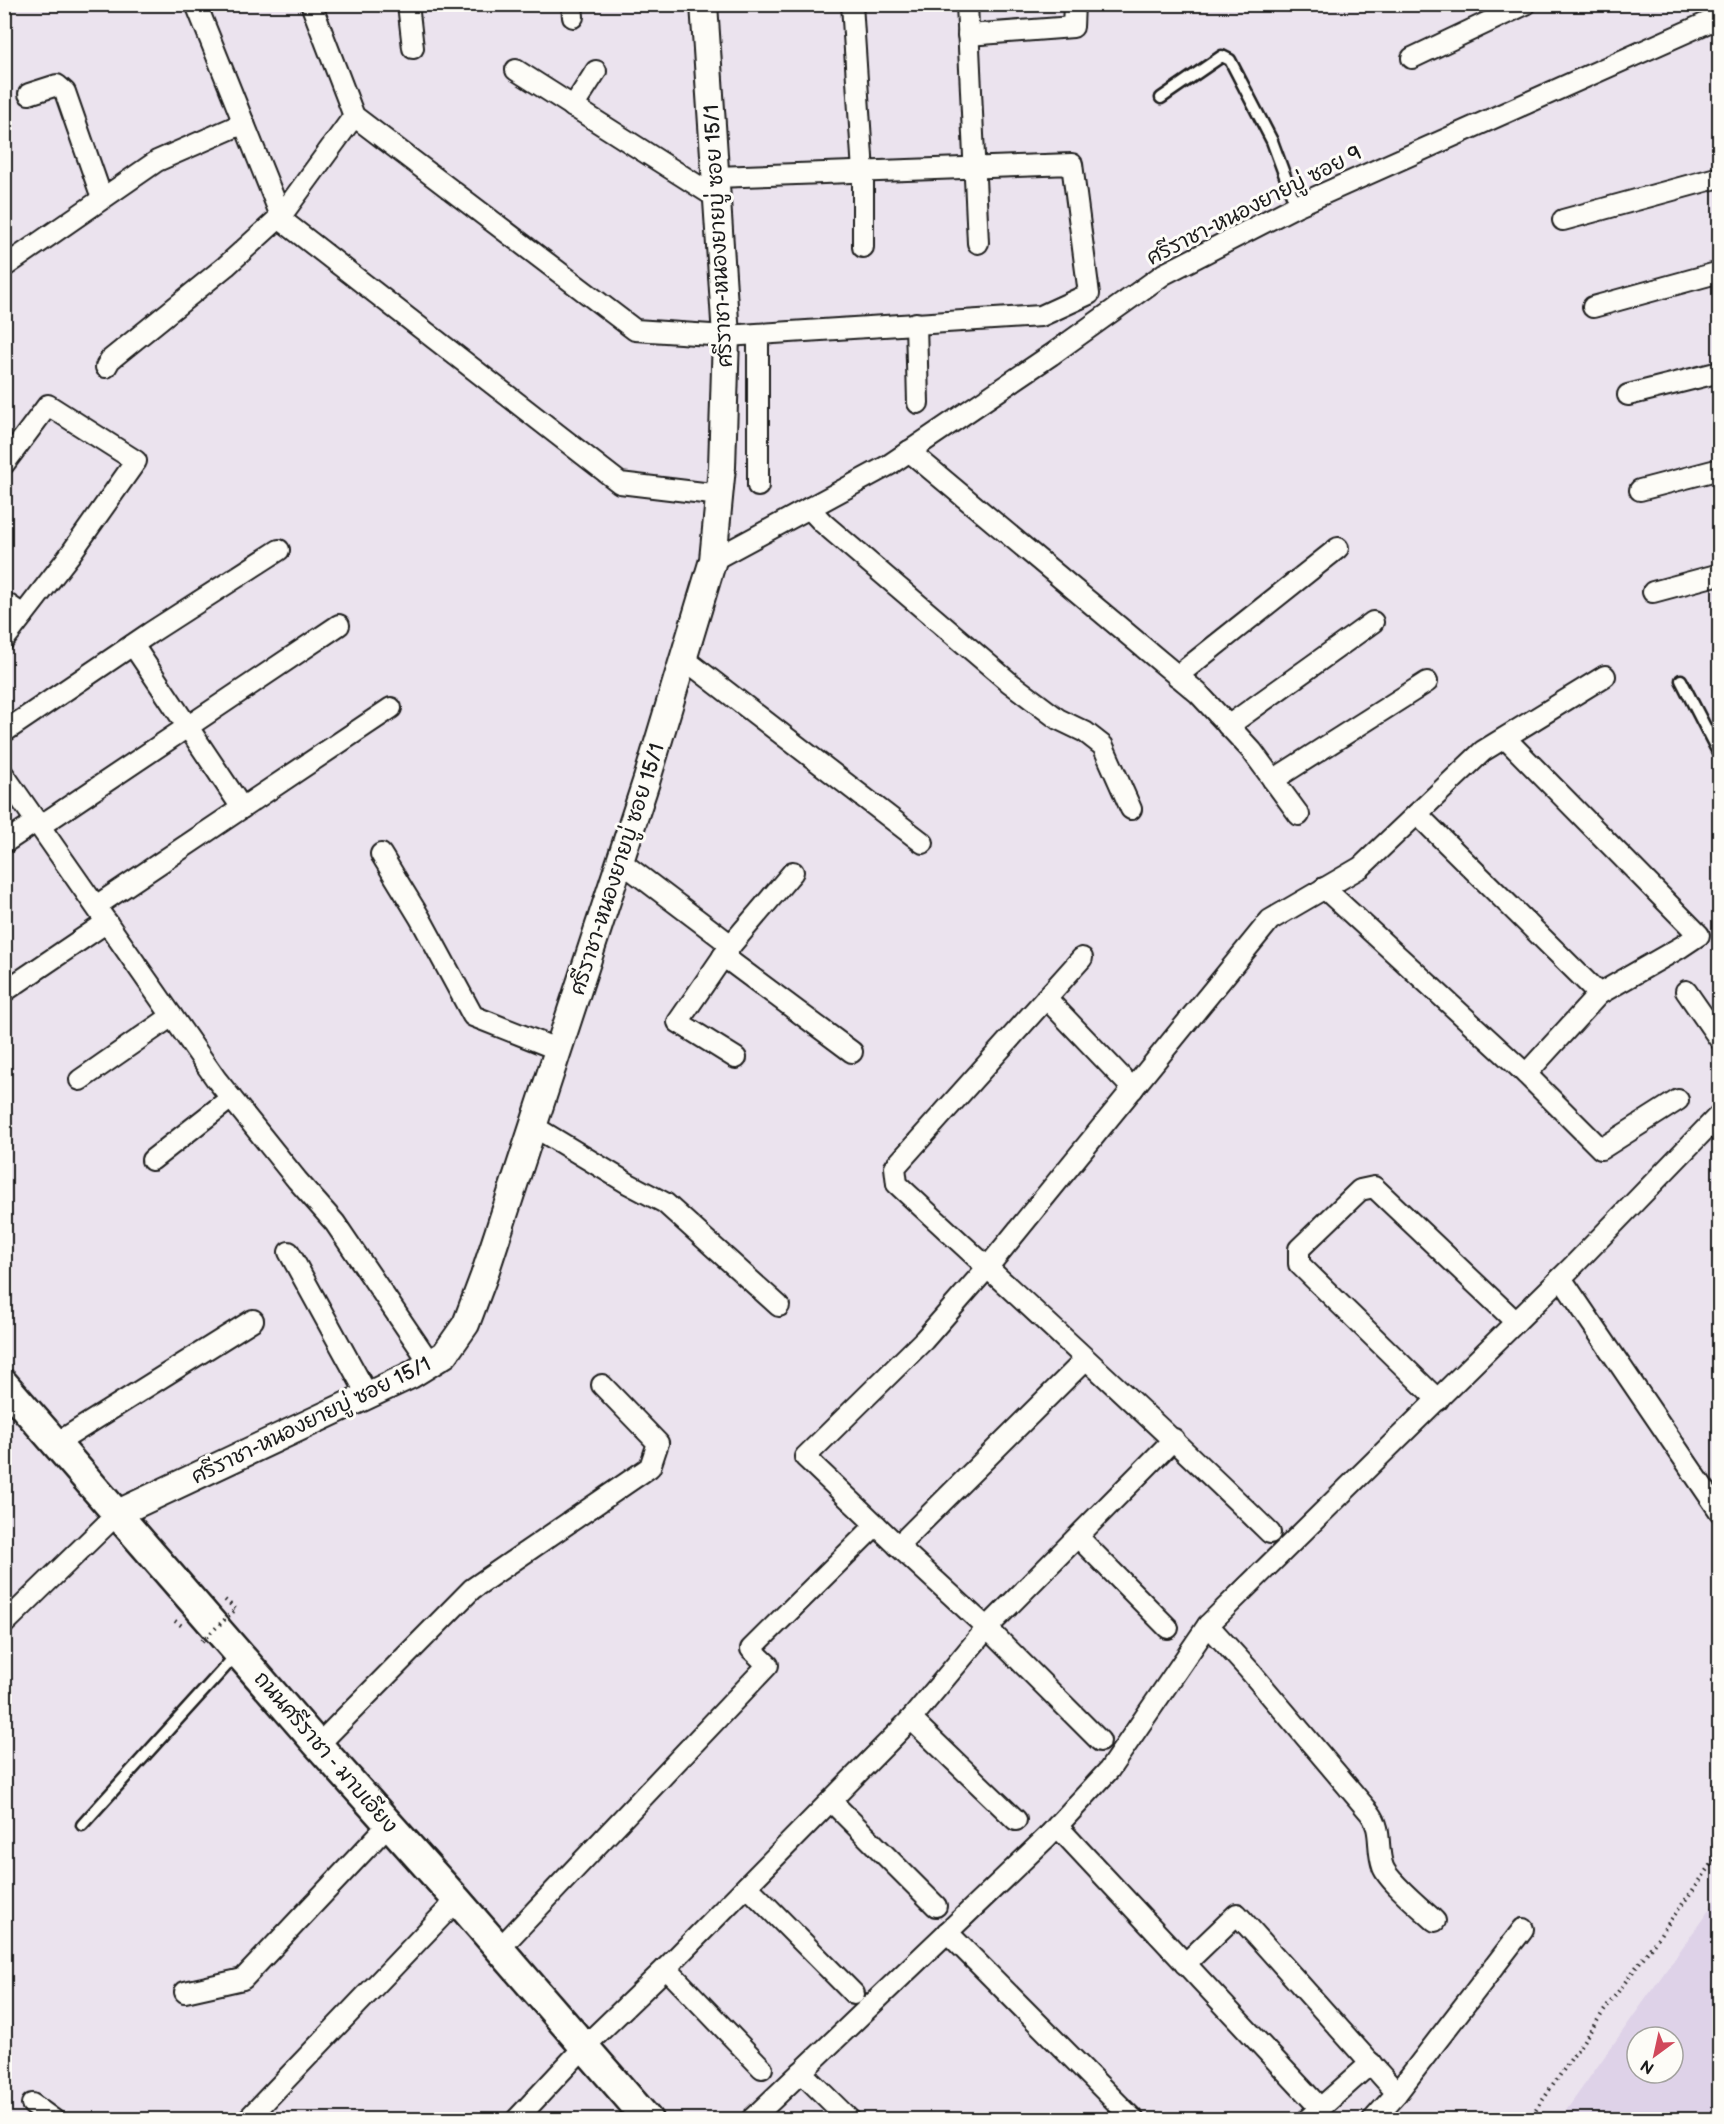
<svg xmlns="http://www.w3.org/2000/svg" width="1724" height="2124" viewBox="0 0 1724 2124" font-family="'Balsamiq Sans','Playpen Sans Thai',sans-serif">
<rect width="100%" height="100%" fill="#ebe3ee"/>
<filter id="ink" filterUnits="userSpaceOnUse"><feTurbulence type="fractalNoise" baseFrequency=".0167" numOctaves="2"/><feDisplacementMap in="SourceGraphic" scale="12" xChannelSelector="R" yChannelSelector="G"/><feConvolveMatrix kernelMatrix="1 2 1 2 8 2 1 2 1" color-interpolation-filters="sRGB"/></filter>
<g filter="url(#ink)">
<path fill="#ded2e8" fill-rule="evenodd" d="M1719,1896V2119H1560ZM1637,2037H1673V2073H1637Z"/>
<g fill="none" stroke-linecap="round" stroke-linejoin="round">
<defs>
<g id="service">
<polyline points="1161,98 1222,56 1230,60 1272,141 1296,206"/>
<polyline points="1681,680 1720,756"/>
<polyline points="82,1825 237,1654"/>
</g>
<g id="minor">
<polyline points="196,4 283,221 620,483 720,495"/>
<polyline points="311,4 354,116 635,330 726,336 1041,316 1089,294 1072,164 716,177"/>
<polyline points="408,4 413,48"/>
<polyline points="572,4 573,17"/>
<polyline points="852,4 863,172 863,247"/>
<polyline points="967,4 978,243"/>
<polyline points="968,35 1073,27 1074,4"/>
<polyline points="1412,58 1526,4"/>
<polyline points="516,70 717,198"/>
<polyline points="29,94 57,85 65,92 102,198"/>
<polyline points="573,107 596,71"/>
<polyline points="1563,220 1720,177"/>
<polyline points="4,267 157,161 244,123"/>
<polyline points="1593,307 1720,272"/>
<polyline points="916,323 918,403"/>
<polyline points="106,367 110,360 226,266 281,216 354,116"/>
<polyline points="1628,395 1720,372"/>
<polyline points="909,451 1198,693 1252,751 1299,815"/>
<polyline points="4,464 48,405 136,461 69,556 4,640"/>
<polyline points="758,486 758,335"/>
<polyline points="1640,490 1720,469"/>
<polyline points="809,508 823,523 1009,682 1058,719 1085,732 1103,746 1131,809"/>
<polyline points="713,560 889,465 1051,355 1164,274 1296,206 1720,17"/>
<polyline points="1653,592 1720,574"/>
<polyline points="4,602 23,615"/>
<polyline points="133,645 242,808"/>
<polyline points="683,658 923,843"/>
<polyline points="1177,676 1338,548"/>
<polyline points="1228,726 1373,622"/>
<polyline points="4,732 150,633 279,550"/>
<polyline points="1505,738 1699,935 1681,947 1599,994 1526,1074"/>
<polyline points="4,775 216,1079 297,1180 335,1223 430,1363"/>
<polyline points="1273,780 1427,682"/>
<polyline points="1417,814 1599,994"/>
<polyline points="40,826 339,625"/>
<polyline points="4,843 37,821"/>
<polyline points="381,854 420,918 473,1016 559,1050"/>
<polyline points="620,861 731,945"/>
<polyline points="1324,888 1526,1074 1601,1149 1678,1100"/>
<polyline points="96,906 391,708"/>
<polyline points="723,956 852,1052"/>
<path d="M1082,958L895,1167L897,1184C1022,1300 1148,1414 1270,1533"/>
<polyline points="5,991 107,922"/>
<polyline points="1686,991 1720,1040"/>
<polyline points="1046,998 1133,1089"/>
<polyline points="736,1058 678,1022 731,945 793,872"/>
<polyline points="80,1080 172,1016"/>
<polyline points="533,1126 629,1184 665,1203 779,1306"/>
<polyline points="152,1160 231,1098"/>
<polyline points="289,1252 368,1396"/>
<polyline points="1561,1278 1720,1512"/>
<polyline points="1438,1400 1299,1264 1299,1249 1360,1190 1374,1187 1516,1322"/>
<polyline points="57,1443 253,1320"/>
<polyline points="1078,1537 1168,1628"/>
<polyline points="898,1546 1085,1360"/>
<polyline points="4,1624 118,1513"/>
<path d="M1208,1625L1249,1670L1370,1813C1383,1830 1376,1848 1383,1867C1388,1881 1423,1910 1435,1921"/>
<polyline points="911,1719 1016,1820"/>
<polyline points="1100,1741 987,1628 898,1546 805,1457 924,1340 987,1268 1270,920 1361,867 1483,751 1605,676"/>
<polyline points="318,1745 472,1589 650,1467 658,1443 602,1385"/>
<polyline points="831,1801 936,1906"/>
<polyline points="1057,1826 1320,2108"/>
<polyline points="747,1886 854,1994"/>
<polyline points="947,1932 1134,2120"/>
<polyline points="500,1948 768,1665 751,1649 876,1525"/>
<polyline points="1185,1964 1237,1914 1397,2093"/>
<polyline points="666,1968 762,2068"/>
<polyline points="185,1992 243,1979 389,1824"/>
<polyline points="801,2072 850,2120"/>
<polyline points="32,2104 54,2120"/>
<polyline points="247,2120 457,1900"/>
<polyline points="516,2120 585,2046 666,1968 911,1719 987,1628 1174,1439"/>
<polyline points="751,2120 1047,1837 1109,1770 1208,1625 1572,1267 1720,1114"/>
<polyline points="1307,2120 1371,2063"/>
<polyline points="1373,2120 1397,2093 1523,1929"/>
</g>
<polyline id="tertiary" points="118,1513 411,1375 445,1354 466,1324 484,1276 647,779 713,560 722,467 726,336 704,4"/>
<polyline id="secondary" points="4,1384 318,1745 457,1900 648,2120"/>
</defs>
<use href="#service" stroke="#1c1c1c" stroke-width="15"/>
<use href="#minor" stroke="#1c1c1c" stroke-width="24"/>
<use href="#tertiary" stroke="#1c1c1c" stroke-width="30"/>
<use href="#secondary" stroke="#1c1c1c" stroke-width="33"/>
<g stroke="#1c1c1c" stroke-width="4" stroke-dasharray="1.5 4.5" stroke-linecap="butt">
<polyline points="225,1600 236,1609"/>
<polyline points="175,1621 182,1626"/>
<polyline points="1529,2120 1604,2011 1720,1853"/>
</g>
<use href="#service" stroke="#fdfcf7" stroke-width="10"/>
<use href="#minor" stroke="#fdfcf7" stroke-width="20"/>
<use href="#tertiary" stroke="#fdfcf7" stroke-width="26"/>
<use href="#secondary" stroke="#fdfcf7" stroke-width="28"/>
<polyline stroke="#1c1c1c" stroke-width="4" stroke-dasharray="1.5 4.5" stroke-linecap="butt" points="202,1641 236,1609"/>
</g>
</g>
<g text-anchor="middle" stroke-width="6" stroke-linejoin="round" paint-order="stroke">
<g font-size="21" fill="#1c1c1c" stroke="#fdfcf7">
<text transform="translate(1254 205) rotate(-27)" y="7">ศรีราชา-หนองยายบู่ ซอย 9</text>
<text transform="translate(718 236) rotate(-93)" y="7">ศรีราชา-หนองยายบู่ ซอย 15/1</text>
<text transform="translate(617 869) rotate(-72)" y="7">ศรีราชา-หนองยายบู่ ซอย 15/1</text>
<text transform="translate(311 1420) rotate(-26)" y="7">ศรีราชา-หนองยายบู่ ซอย 15/1</text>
<text transform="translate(326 1752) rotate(49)" y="7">ถนนศรีราชา - มาบเอียง</text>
</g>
</g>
<rect width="1724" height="2124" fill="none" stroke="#fdfcf7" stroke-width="24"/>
<rect x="12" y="12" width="1700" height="2100" fill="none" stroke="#1c1c1c" stroke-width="2" filter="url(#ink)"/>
<g transform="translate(1655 2055) rotate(213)"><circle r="28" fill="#fdfcf7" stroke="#a3a29f" stroke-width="1.5"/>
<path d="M0-4.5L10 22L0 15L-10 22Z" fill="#d1495b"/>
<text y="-9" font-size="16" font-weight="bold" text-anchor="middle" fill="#1c1c1c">N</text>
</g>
</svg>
